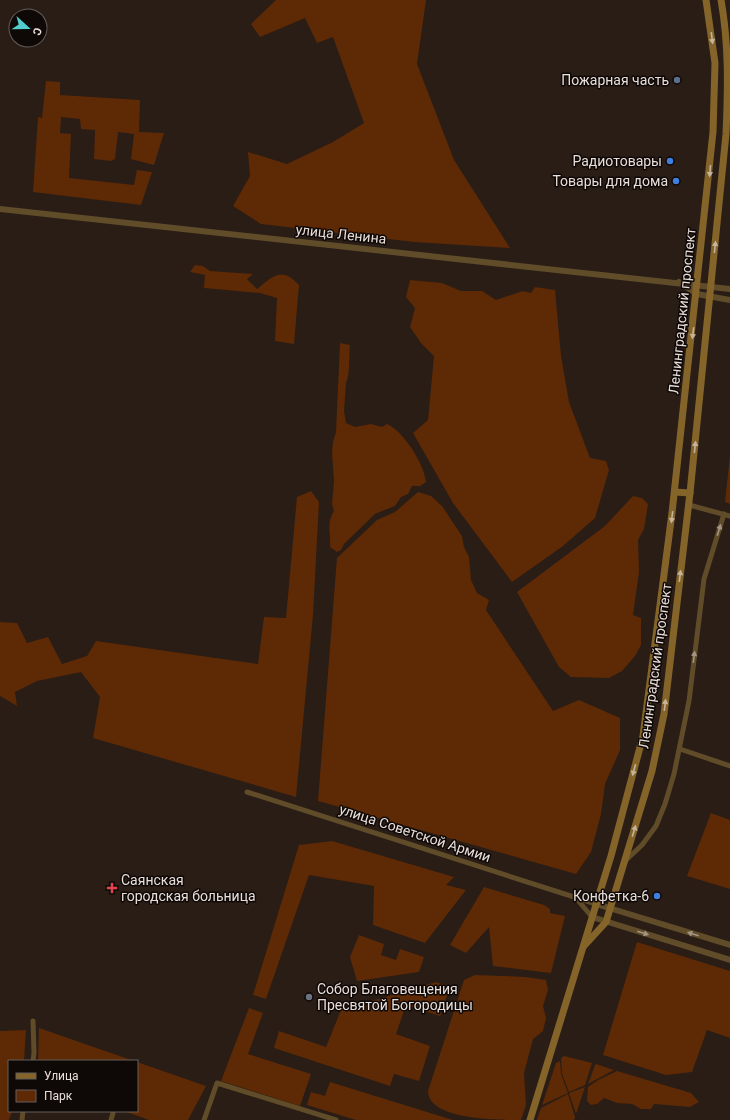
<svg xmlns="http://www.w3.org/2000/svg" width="730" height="1120" viewBox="0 0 730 1120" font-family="Roboto,sans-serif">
<rect width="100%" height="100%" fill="#291d16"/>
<g fill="#5e2905">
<polygon points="276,0 426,0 417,64 454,160 510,248 414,242 261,224 233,206 250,176 248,152 287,164 333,142 364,123 333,37 317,43 305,18 260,37 251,24"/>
<polygon points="46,81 60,82 60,95 140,100 139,132 164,133 154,165 131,159 134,134 118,132 115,159 111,161 94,159 95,130 81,129 80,119 61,117 60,133 71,134 69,178 134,185 137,170 152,172 141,205 33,192 38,117 42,118"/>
<path d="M195,265L203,266L210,271L253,274L247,279L257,289C273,276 282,266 299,285L294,344L275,341L277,298L260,293L204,288L205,275L190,272Z"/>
<polygon points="410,280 442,283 461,291 482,291 496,300 523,291 531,293 535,287 555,290 561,356 569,402 590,458 606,461 609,470 595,518 563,546 512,582 453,503 413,433 428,420 434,356 421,343 410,327 415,308 406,297"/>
<path d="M340,343L350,345C349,353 350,377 346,383L344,411L346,423L355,427L371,424L382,427L387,424C403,431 424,463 426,482L420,486H412L408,494L401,497L395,506L375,514L344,544L341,550L337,552L330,547C331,534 326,523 334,511L332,504L334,481L332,452L333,442L336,432Z"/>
<polygon points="730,455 730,504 725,502"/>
<polygon points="311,491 319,502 313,615 296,797 93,738 100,697 81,672 37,681 15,692 17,706 0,696 0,622 17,623 27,643 48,637 62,664 87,656 96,641 258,664 264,617 286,618 297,497"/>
<polygon points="418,492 431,496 442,506 462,536 464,547 469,557 471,580 477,593 489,600 486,610 553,711 579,700 620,718 620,750 605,784 601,814 591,852 576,874 318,801 337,558 377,520 395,512"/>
<polygon points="633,496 642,498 648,504 644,529 638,540 639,572 633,615 641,618 641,645 635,656 622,671 609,678 571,677 559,667 517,592 605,526"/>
<polygon points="711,813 730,820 730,889 687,876"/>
<polygon points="332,841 454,877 446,885 466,890 425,943 373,925 374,886 309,875 266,999 253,995 299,845"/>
<polygon points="484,887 544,905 550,909 550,913 565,916 551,973 493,966 489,927 466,953 450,945"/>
<polygon points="359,935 384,944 381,955 396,960 400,949 424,957 419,972 357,981 350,957"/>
<polygon points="637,942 730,971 730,1038 707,1030 692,1072 666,1075 603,1055"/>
<path d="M475,975L526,977L546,980L548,990L543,1006L546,1018L543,1031L533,1039L524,1073L526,1105L521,1120C499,1120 428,1120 428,1091L464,980Z"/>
<polygon points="436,982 450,987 440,1016 406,1005 396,1034 430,1046 419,1081 394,1074 390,1086 274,1048 279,1031 326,1047 341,1010"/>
<polygon points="249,1008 263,1013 248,1054 311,1074 300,1106 221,1081"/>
<polygon points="39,1028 134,1061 38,1061"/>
<polygon points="26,1030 24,1061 9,1061 9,1111 12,1111 9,1120 0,1120 0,1031"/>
<polygon points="564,1056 592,1063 585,1085 569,1092 562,1074 561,1058"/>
<polygon points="560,1061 561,1074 568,1093 542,1105 556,1063"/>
<polygon points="137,1062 206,1086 188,1120 149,1120 124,1111 137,1111"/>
<polygon points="596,1064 614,1070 588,1084 595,1065"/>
<polygon points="617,1071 691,1093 699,1102 690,1107 654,1104 651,1109 641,1109 632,1104 617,1103 604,1098 597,1104 591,1105 587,1101 588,1087 598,1080"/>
<polygon points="330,1082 453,1120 356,1120 307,1105 311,1092 325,1096"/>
<polygon points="585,1087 576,1114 569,1093"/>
<polygon points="568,1094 575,1117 574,1120 537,1120 541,1108"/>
</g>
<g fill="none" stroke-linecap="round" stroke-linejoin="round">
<g stroke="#604c29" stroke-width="5">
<polyline points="689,505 730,516"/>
<polyline points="680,749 730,766"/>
<polyline points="247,792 596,904"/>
<polyline points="625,861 642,845 656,826 665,804 674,774 689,701 704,579 724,514"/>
<polyline points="576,898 592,917"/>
<polyline points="33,1061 34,1053 33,1021"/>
<polyline points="22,1120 23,1111"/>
<polyline points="111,1120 113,1113"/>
<polyline points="204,1120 217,1083 336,1120"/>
</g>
<g stroke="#604c29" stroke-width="6">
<polyline points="0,209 730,289"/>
<polyline points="679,282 697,294 730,300"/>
<polyline points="596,904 730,945"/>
<polyline points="592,917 730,960"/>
</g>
<g stroke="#846428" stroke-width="7">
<polyline points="675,492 690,493"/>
<path d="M584,946L606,922L652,771L664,714L690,493L726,134C728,88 729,45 721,0"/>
<polyline points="530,1120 611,856 643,736 672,513 713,132 715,63 706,0"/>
</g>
</g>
<defs><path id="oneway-solid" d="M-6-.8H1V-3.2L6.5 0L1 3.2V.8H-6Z"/></defs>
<g fill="#c5b39c">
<use href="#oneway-solid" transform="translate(712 38) rotate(83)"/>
<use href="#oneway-solid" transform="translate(710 171) rotate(95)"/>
<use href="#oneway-solid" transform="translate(715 247) rotate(-84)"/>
<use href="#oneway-solid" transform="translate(693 333) rotate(97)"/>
<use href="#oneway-solid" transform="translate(695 447) rotate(-84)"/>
<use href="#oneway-solid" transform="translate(672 517) rotate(97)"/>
<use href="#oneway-solid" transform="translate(680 576) rotate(-83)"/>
<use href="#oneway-solid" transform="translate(665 705) rotate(-83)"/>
<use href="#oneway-solid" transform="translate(634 770) rotate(105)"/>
<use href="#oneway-solid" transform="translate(634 831) rotate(-73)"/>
</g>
<g fill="#a49582">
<use href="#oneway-solid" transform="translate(719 530) rotate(-73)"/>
<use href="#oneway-solid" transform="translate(694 657) rotate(-83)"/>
<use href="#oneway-solid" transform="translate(643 933) rotate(17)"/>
<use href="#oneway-solid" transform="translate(693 934) rotate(-163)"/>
</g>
<circle fill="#5c6f8a" stroke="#0e0806" stroke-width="1.5" cx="677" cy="80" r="4"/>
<g fill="#3f7fe0" stroke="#0e0806" stroke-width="1.5">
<circle cx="670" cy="161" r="4"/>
<circle cx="676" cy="181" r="4"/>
<circle cx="657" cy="896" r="4"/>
</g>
<path fill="#e0444e" stroke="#0e0806" stroke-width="1.5" d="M110 882h4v4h4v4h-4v4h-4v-4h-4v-4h4z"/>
<circle fill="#6b7280" stroke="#0e0806" stroke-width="1.5" cx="309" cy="997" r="4"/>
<g text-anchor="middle" stroke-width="3" stroke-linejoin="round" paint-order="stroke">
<g font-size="14" fill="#e8deda" stroke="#0e0806" text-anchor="end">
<text x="669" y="85">Пожарная часть</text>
<text x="662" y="166">Радиотовары</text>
<text x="668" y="186">Товары для дома</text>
<text x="121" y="885" text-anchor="start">Саянская<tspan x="121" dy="16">городская больница</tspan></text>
<text x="649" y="901">Конфетка-6</text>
<text x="317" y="994" text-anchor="start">Собор Благовещения<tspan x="317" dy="16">Пресвятой Богородицы</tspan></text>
</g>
<g font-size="14" fill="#e8deda" stroke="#0e0806">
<text transform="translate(341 234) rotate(6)" y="5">улица Ленина</text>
<text transform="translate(682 311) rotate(-84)" y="5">Ленинградский проспект</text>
<text transform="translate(655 666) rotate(-82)" y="5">Ленинградский проспект</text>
<text transform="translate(415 833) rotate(18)" y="5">улица Советской Армии</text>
</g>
</g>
<rect x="8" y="1060" width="130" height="52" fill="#0e0806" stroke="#655e5b"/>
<rect x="16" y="1073" width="20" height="6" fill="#846428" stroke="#655e5b"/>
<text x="44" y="1080" font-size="12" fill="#e8deda">Улица</text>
<rect x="16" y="1090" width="20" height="12" fill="#5e2905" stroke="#655e5b"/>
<text x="44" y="1100" font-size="12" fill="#e8deda">Парк</text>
<g transform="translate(28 28) rotate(111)"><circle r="19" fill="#0e0806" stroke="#655e5b"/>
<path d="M0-3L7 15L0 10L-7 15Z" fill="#52cdce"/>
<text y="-6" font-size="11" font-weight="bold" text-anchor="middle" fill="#e8deda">С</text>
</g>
</svg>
